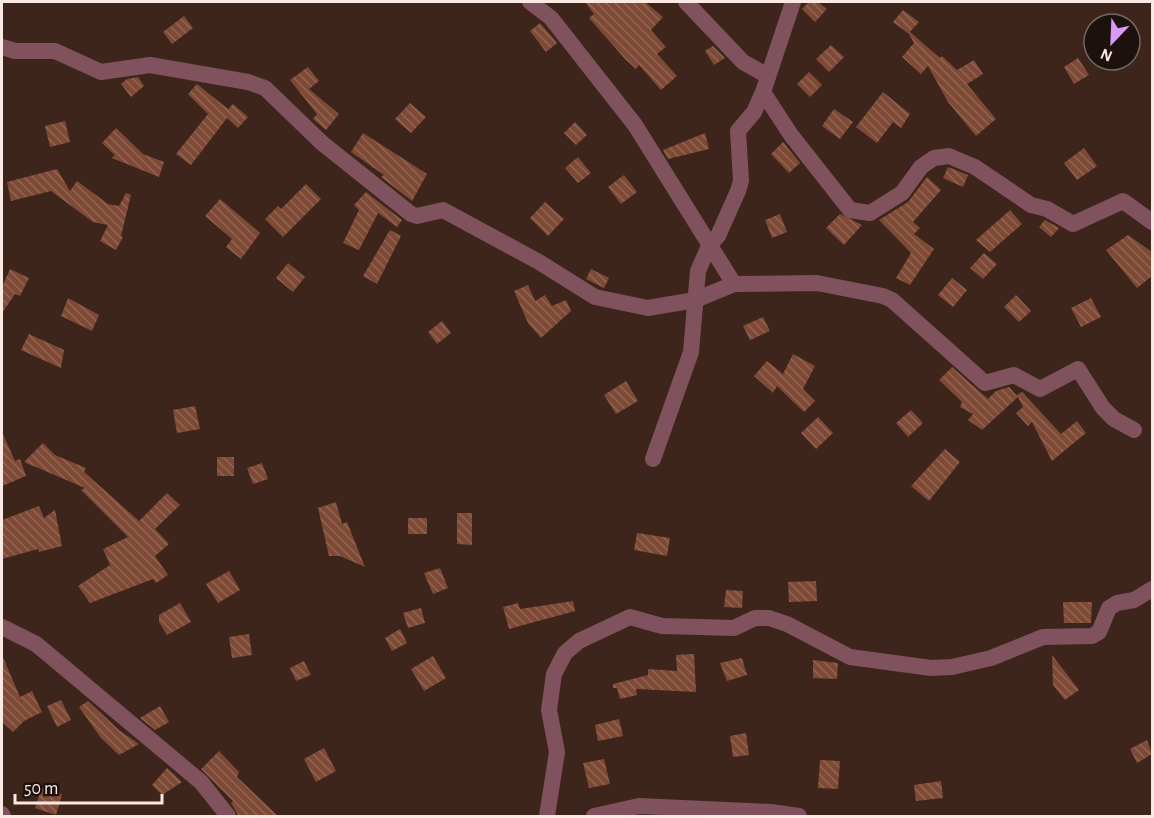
<svg xmlns="http://www.w3.org/2000/svg" width="1154" height="818" viewBox="0 0 1154 818" font-family="'Alegreya Sans',sans-serif">
<defs>
<pattern id="building-back-hatch" width="6" height="6" patternUnits="userSpaceOnUse" patternTransform="scale(1.5)"><rect width="6" height="6" fill="#7e4a36"/><path d="M-1 5l2 2M0 0l6 6M5-1l2 2" fill="none" stroke="#916453"/></pattern>
</defs>
<rect width="100%" height="100%" fill="#3d251b"/>
<g fill="url(#building-back-hatch)">
<polygon points="585,2 645,2 663,17 651,30 666,47 657,54 677,76 661,90 639,65 636,69 625,59 589,18 594,14"/>
<polygon points="809,2 818,2 827,9 815,22 802,9"/>
<polygon points="903,10 919,22 910,32 940,58 942,56 957,70 974,60 983,74 967,84 996,119 976,136 948,102 928,66 921,74 902,57 914,43 909,34 893,22"/>
<polygon points="184,16 193,28 172,44 163,32"/>
<polygon points="540,23 557,43 546,52 530,31"/>
<polygon points="831,45 844,57 829,72 816,59"/>
<polygon points="713,46 725,58 714,65 705,51"/>
<polygon points="1078,58 1089,75 1074,84 1064,67"/>
<polygon points="308,67 319,81 309,89 339,114 326,130 313,119 317,114 290,80"/>
<polygon points="809,72 822,85 810,97 797,84"/>
<polygon points="138,77 144,86 131,97 121,84 127,79"/>
<polygon points="197,84 228,109 233,104 248,117 238,128 227,118 191,165 176,154 208,114 188,94"/>
<polygon points="883,92 910,114 901,128 893,122 877,143 856,127"/>
<polygon points="410,103 426,117 411,133 395,119"/>
<polygon points="834,109 853,122 840,139 822,126"/>
<polygon points="65,121 70,142 50,147 45,126"/>
<polygon points="575,122 587,135 576,145 564,133"/>
<polygon points="116,128 143,154 164,162 159,177 112,158 115,155 102,143"/>
<polygon points="363,133 427,174 412,201 381,177 384,175 351,152"/>
<polygon points="705,133 709,149 668,159 663,150"/>
<polygon points="783,142 800,163 789,173 771,154"/>
<polygon points="1084,148 1097,166 1077,180 1064,163"/>
<polygon points="578,157 591,173 578,183 565,168"/>
<polygon points="948,167 968,175 963,187 943,178"/>
<polygon points="57,169 70,191 77,181 108,204 119,206 126,193 131,195 121,236 123,237 116,250 100,241 108,225 93,222 51,191 11,201 7,182"/>
<polygon points="624,175 637,192 621,204 608,187"/>
<polygon points="927,177 941,190 913,222 920,228 914,234 934,249 910,285 896,278 911,253 879,220 908,202"/>
<polygon points="306,184 321,199 283,237 265,219 278,206 281,209"/>
<polygon points="366,192 402,220 397,227 378,213 359,250 343,243 359,210 354,205"/>
<polygon points="220,199 260,233 241,259 226,247 232,239 205,216"/>
<polygon points="545,202 564,219 548,236 530,218"/>
<polygon points="1010,210 1022,224 990,252 976,240"/>
<polygon points="780,214 787,232 772,238 765,220"/>
<polygon points="840,214 862,225 844,245 826,228"/>
<polygon points="1045,220 1059,228 1051,237 1039,227"/>
<polygon points="390,230 401,236 377,284 363,276"/>
<polygon points="1128,235 1152,252 1152,276 1137,288 1106,250"/>
<polygon points="984,253 997,264 983,279 970,268"/>
<polygon points="288,263 305,277 293,292 276,278"/>
<polygon points="10,269 29,278 20,296 15,294 2,313 2,287"/>
<polygon points="591,269 609,278 604,288 586,279"/>
<polygon points="952,278 967,290 953,307 938,295"/>
<polygon points="528,285 535,301 545,295 552,306 566,300 571,311 541,338 528,323 514,291"/>
<polygon points="1016,295 1031,311 1019,322 1004,307"/>
<polygon points="68,298 99,315 92,331 61,316"/>
<polygon points="1091,298 1101,317 1081,327 1071,308"/>
<polygon points="763,317 770,331 750,340 743,326"/>
<polygon points="442,321 451,333 437,344 428,332"/>
<polygon points="29,334 64,350 61,368 21,350"/>
<polygon points="793,354 815,366 803,389 815,401 804,412 777,386 773,393 754,376 767,361 783,374"/>
<polygon points="952,367 988,399 996,391 1009,387 1018,397 982,430 968,420 973,414 960,407 962,402 939,380"/>
<polygon points="626,381 638,401 616,414 604,395"/>
<polygon points="1022,392 1061,434 1077,421 1086,433 1052,461 1032,422 1028,426 1016,413 1023,407 1017,395"/>
<polygon points="195,406 200,429 177,433 173,410"/>
<polygon points="911,410 923,423 908,437 896,423"/>
<polygon points="818,417 833,433 816,449 801,433"/>
<polygon points="2,432 15,461 20,459 26,476 2,486"/>
<polygon points="43,443 55,455 86,468 84,472 139,521 167,493 180,505 155,529 169,544 155,556 168,575 156,583 153,579 90,603 78,586 110,565 103,549 128,537 81,490 85,488 24,462"/>
<polygon points="945,449 960,462 929,501 911,486"/>
<rect x="217" y="457" width="17" height="19"/>
<polygon points="262,463 268,479 253,484 247,468"/>
<polygon points="336,502 342,524 347,522 365,567 340,556 329,556 318,508"/>
<polygon points="39,506 44,518 55,510 62,546 39,552 38,549 2,559 2,520"/>
<polygon points="457,513 472,513 472,545 457,544"/>
<rect x="408" y="518" width="19" height="16"/>
<polygon points="637,533 670,538 667,556 634,550"/>
<polygon points="440,568 448,588 433,594 424,573"/>
<polygon points="229,571 240,590 218,603 206,584"/>
<polygon points="816,581 817,601 789,602 788,582"/>
<polygon points="726,590 743,591 742,608 724,607"/>
<polygon points="573,601 575,611 509,629 503,607 518,603 520,609"/>
<polygon points="1063,602 1092,602 1091,623 1064,623"/>
<polygon points="180,603 191,622 167,635 159,622 159,615"/>
<polygon points="421,608 425,623 408,628 403,613"/>
<polygon points="400,629 407,643 392,651 385,638"/>
<polygon points="249,634 252,655 232,658 229,637"/>
<polygon points="694,654 696,692 636,689 637,695 620,699 617,688 613,688 613,684 648,675 648,669 677,671 676,655"/>
<polygon points="2,655 20,697 32,691 42,712 24,721 13,732 2,722"/>
<polygon points="1052,655 1079,690 1065,700 1053,685"/>
<polygon points="433,656 446,678 424,691 411,669"/>
<polygon points="742,658 747,675 727,681 720,663"/>
<polygon points="813,660 838,663 837,679 813,678"/>
<polygon points="304,661 311,675 296,681 290,668"/>
<polygon points="61,700 71,720 57,727 47,706"/>
<polygon points="88,701 119,730 139,744 119,755 101,738 79,707"/>
<polygon points="160,706 169,722 155,730 140,718"/>
<polygon points="619,719 623,736 598,741 595,725"/>
<polygon points="746,733 749,755 733,757 730,736"/>
<polygon points="1147,740 1152,754 1137,763 1130,749"/>
<polygon points="324,748 336,771 316,782 304,759"/>
<polygon points="219,751 239,772 237,777 278,816 238,815 231,803 233,801 201,769"/>
<polygon points="604,759 610,784 589,788 583,763"/>
<polygon points="820,760 840,761 838,789 818,788"/>
<polygon points="167,768 182,782 162,795 152,785"/>
<polygon points="941,781 943,798 916,801 914,785"/>
<polygon points="41,788 62,794 56,815 35,808"/>
</g>
<g fill="none" stroke-linecap="round" stroke-linejoin="round">
<g stroke="#7f525d" stroke-width="16">
<polyline points="530,2 551,18 635,125 734,284"/>
<polyline points="686,2 743,62 768,76"/>
<polyline points="2,47 15,51 55,51 101,72 150,65 248,82 265,88 322,143 411,214 417,216 443,210 539,262 595,297 648,308 695,300 734,284 817,283 883,296 892,300 985,383 1014,375 1040,389 1078,369 1103,408 1114,419 1134,430"/>
<polyline points="763,92 791,135 850,210 870,213 902,193 921,167 934,158 949,156 975,167 1031,205 1047,209 1073,224 1123,201 1152,222"/>
<polyline points="653,459 691,352 698,271 709,246 718,236 738,191 741,181 738,131 754,112 763,92 793,2"/>
<polyline points="2,627 36,644 201,782 228,816"/>
<polyline points="2,814 3,816"/>
<polyline points="547,816 557,752 549,710 554,674 565,653 579,641 630,617 662,626 734,628 755,618 769,618 787,624 850,657 931,668 952,667 991,658 1043,637 1092,636 1099,632 1109,608 1117,603 1134,600 1152,589"/>
<polyline points="594,816 639,806 771,812 799,816"/>
</g>
</g>
<rect width="1154" height="818" fill="none" stroke="#fbeae3" stroke-width="6"/>
<g transform="translate(1112 42) rotate(203)"><circle r="28" fill="#1c110d" stroke="#756863" stroke-width="1.5"/>
<path d="M0-4.5L10 22L0 15L-10 22Z" fill="#d99af7"/>
<text y="-9" font-size="16" font-weight="bold" text-anchor="middle" fill="#fbeae3">N</text>
</g>
<path d="M15 794v9h147v-9" fill="none" stroke="#fbeae3" stroke-width="3"/>
<text x="24" y="794" font-size="18" fill="#fbeae3" stroke="#1c110d" stroke-width="4.5" paint-order="stroke">50 m</text>
</svg>
